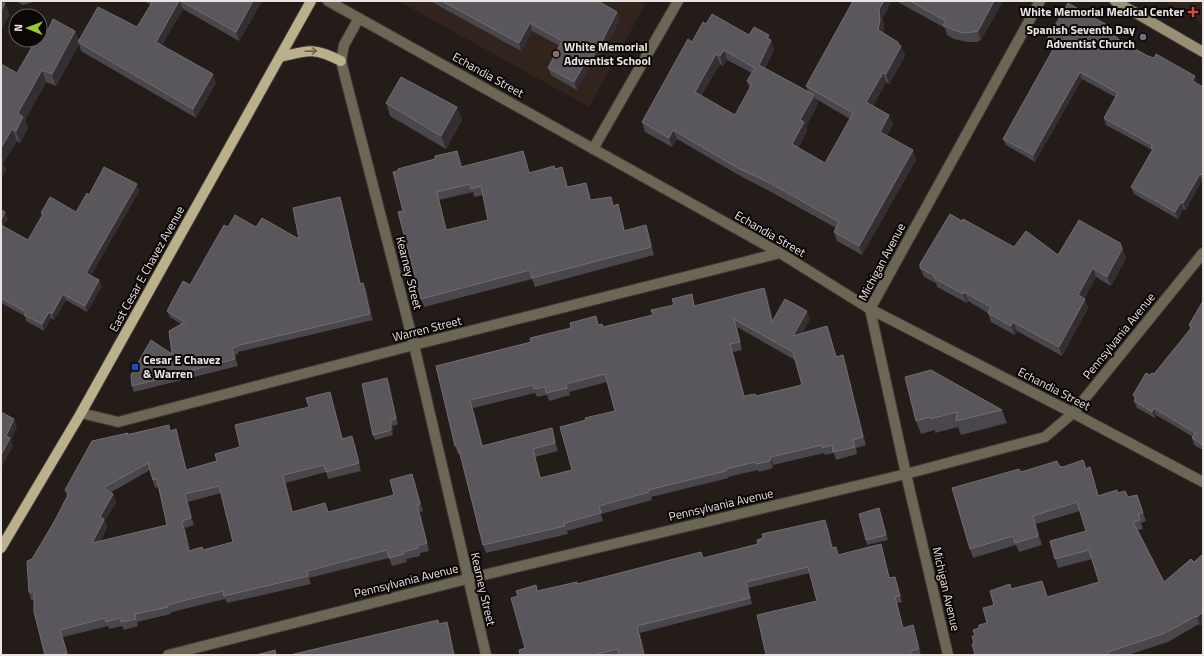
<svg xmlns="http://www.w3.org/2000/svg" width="1204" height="656" viewBox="0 0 1204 656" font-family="'Titillium Web',sans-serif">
<rect width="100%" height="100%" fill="#231c18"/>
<g fill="#31241d">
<polygon points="398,1 647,1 589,107"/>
<polygon points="1163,1 1203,1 1203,24"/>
</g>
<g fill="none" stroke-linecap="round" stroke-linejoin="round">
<defs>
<g id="minor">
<polyline points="359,18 344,45 341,61 414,345 486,655"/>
<polyline points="593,149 678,1"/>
<polyline points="81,413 118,422 414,345 780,253"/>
<polyline points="168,655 467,579 906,474 1045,437 1073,413 1203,253"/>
<polyline points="948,655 906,474 870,309 1040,1"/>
</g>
<polyline id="tertiary" points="328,1 780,253 870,309 1073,413 1203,482"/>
<polyline id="secondary" points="1115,1 1203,52"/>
<g id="primary">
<path d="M280,57C308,50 314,47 341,61"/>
<polyline points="1,548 81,413 311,1"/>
</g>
</defs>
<use href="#minor" stroke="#3f3834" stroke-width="12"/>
<use href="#tertiary" stroke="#3f3834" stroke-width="12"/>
<use href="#secondary" stroke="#3f3834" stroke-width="12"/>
<use href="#primary" stroke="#3f3834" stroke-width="12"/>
<use href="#minor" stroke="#6c6655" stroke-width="10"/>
<use href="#tertiary" stroke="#6c6655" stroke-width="10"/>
<use href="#secondary" stroke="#988f74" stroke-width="10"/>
<use href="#primary" stroke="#bbb08c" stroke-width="10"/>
</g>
<g fill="#49464c" fill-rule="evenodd">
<polygon points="16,1 36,1 23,5"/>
<polygon points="144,1 260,1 261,3 239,41 183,9 162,45 216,83 196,118 81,51 79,44 56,86 46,82 25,120 28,128 20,143 17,141 3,163 6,170 1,178 17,73 48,30 75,31 79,41 137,27 151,5"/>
<polygon points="430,1 598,1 620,19 602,55 595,66 591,64 577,90 551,75 548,68 560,46 532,31 521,51"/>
<polygon points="896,1 1003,1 981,40 977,42 967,42 954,39 947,35 945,28"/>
<path d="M883,18L884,30L883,33L901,46L905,56L889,84L886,82L873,106L889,115L893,125L887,135L913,150L916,160L862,255L837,241L834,232L836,228L773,193L742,177L677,139L672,147L645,132L642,122L692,42L706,24L771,40L774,50L765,68L808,91L806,86ZM727,60L752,73L747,81L750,89L735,115L701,96L720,64L723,66ZM816,99L850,119L825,163L798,148L807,131L806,126L818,104Z"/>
<polygon points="1116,30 1118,36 1117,38 1122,42 1197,83 1197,84 1203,87 1203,181 1202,180 1186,210 1183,209 1178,219 1134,194 1131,187 1152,150 1106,125 1104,118 1115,97 1082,79 1035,162 1006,145 1003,139 1054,48 1050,46 1047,39"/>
<polygon points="386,103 457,107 462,120 446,149 390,116"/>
<path d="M523,151L530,173L555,169L562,167L568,187L586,183L589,191L591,200L614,206L618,204L621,213L625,230L646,225L649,233L654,255L535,287L532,279L424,307L421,299L403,211L460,159L462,167ZM473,192L474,197L483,195L488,220L447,230L439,200Z"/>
<polygon points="139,191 91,275 99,280 102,286 87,312 66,300 54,320 51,318 44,331 26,321 25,316 1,303 1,210 8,219 3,226 28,240 42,216 41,213 76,212 89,195"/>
<polygon points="340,197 342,203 361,284 363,283 366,289 373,320 238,352 238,354 235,355 238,366 134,392 132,386 172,354 181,324 170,317 167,311 190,285 228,227 256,227 299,239"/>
<polygon points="962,221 1014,247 1058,255 1120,243 1126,258 1111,286 1096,277 1084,299 1088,308 1062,356 1017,331 1015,335 991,322 988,313 968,301 967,303 937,287 936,283 924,277 920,268"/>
<path d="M764,288L767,295L773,320L810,319L802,333L827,326L837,357L845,363L866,445L856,448L857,454L836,460L834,453L825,455L824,453L773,465V468L759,472L758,470L728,477L729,478L651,497L652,500L601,514L603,521L567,531L568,534L486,553L483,545L460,454H458L455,446L436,366L599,325L603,327L653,315L694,302L695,306ZM737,327L795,360L802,385L756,396H744L733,352L742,350ZM607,382L615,411L586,420L572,470L541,478L535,457L558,451L554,436L552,428L483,446L473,408L535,393L537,397L547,395L549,401L570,395L569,392Z"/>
<polygon points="1203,301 1203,450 1194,445 1192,438 1193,437 1156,415 1155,418 1137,408 1134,401 1135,400 1133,395 1150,375 1154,374 1190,329 1189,325"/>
<polygon points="905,377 1002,410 1007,423 961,435 958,427 935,433 935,430 921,434 916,421"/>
<polygon points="389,383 398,424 393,426 393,435 375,440 373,435"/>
<path d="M332,400L343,439L355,444L361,471L328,479L326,472L286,483L293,512H328L394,495L415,482L423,511L420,512L429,551L420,553V556L406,559L407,562L392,566L389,558L309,578L311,584L227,603L225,599L180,610L170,613L171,614L137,622L138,626L124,630L122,626L109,629L108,626L63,637L68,655H45L34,600H31L29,592L54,522L67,497L65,490L128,433L129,435L171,431L176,429L178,437L187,470L217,461L309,407ZM150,470L155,488L158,487L167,525L100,542L106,530L107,526L105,521L116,502L113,494L110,493ZM221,493L233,542L203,550H190L185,528L194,525L188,502Z"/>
<polygon points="1083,460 1086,468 1090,467 1099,496 1118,493 1128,497 1137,495 1146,521 1141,523 1143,529 1138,530 1164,582 1191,559 1200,626 1199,624 1168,642 1128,655 975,655 974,644 975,636 979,628 987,623 994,605 1011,589 1045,589 1047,597 1099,582 1092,559 1058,568 1055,559 1086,531 1080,511 1036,524 1042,545 1019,552 1016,545 973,558 970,549 1021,472 1059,466 1063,467"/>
<polygon points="881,514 888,540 867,545 866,540"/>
<polygon points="828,527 833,548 838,555 881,544 883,551 890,578 897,583 902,602 897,603 903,628 913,625 915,632 921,655 766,655 817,601 810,573 748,588 752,604 640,633 645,655 520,655 525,648 518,596 536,585 538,591 578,584 703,558"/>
</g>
<g fill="#332e31">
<polygon points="179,1 180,1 183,9 159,51 156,42"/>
<polygon points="253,1 260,1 261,3 239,41 236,32"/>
<polygon points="884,1 892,1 883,18 884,30 881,40 878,30 879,9"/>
<polygon points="994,1 1003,1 981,40 978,31"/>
<polygon points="5,3 10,15 1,31 1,11"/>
<polygon points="617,12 620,19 602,55 595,66 592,58"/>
<polygon points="530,23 532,31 521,51 519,43"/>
<polygon points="1116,30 1118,36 1115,42 1113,35"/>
<polygon points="75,31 79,43 78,42 79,44 56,86 52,74"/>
<polygon points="769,35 774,50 762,74 759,65 767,38"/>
<polygon points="898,42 900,48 901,46 905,56 889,84 886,74"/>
<polygon points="724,50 727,60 723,66 720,56"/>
<polygon points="716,54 720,64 698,101 695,92"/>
<polygon points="589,56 591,64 577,90 574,82"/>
<polygon points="42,70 46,82 25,120 28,128 20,143 16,131 18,113"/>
<polygon points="1080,72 1082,79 1035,162 1033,155"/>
<polygon points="883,73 886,82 870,112 866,102"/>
<polygon points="213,74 216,83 196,118 193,109"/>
<polygon points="1195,76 1197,83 1194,88 1192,81"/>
<polygon points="814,95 818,104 806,126 807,131 795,154 792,144 800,120"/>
<polygon points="457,107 462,120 446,149 441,136"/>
<polygon points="889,115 893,125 884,141 880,132"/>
<polygon points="12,129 17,141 3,163 6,170 1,178 1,148"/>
<polygon points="673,130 677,139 672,147 669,138"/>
<polygon points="913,150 916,160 862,255 859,246"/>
<polygon points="457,151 460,159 464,175 461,167"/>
<polygon points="523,151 526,159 532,181 529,173"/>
<polygon points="562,167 565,176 570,195 567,187"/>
<polygon points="1200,174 1202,180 1186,210 1183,203"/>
<polygon points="586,183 589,191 593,208 590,200"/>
<polygon points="137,184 139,191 89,279 86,273"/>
<polygon points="437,192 439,200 449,238 446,230"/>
<polygon points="340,197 342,203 362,290 360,284"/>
<polygon points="1181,202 1183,209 1178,219 1175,212"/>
<polygon points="618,204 621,213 627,239 624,231"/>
<polygon points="5,212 8,219 1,230 1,220"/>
<polygon points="646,225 649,233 654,255 651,247"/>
<polygon points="1122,249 1126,258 1111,286 1107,277"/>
<polygon points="1093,268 1096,277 1081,304 1078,295"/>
<polygon points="99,280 102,286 87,312 85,306"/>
<polygon points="363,283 366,289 373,320 370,314"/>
<polygon points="764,288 767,295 775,329 772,322"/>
<polygon points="964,292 968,301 967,303 963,294"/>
<polygon points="63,294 66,300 54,320 52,314"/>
<polygon points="1085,299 1088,308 1062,356 1059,347"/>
<polygon points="807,311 810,319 796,343 793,336"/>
<polygon points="49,312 51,318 44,331 42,324"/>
<polygon points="734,319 737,327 742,350 740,342"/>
<polygon points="1013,322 1017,331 1015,335 1011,326"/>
<polygon points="730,344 733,352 747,404 744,396"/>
<polygon points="232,348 235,355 238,366 235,359"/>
<polygon points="843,355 845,363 866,445 863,437"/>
<polygon points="387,378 389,383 398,424 396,419"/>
<polygon points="330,392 332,400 345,446 342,439"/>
<polygon points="470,400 473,408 485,454 482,446"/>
<polygon points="1154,408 1156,415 1155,418 1152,412"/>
<polygon points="14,419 17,427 11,440 13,446 1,468 1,455 6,436"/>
<polygon points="391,420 393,426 393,435 391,430"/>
<polygon points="552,428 554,436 558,451 555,443"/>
<polygon points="176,429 178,437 189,477 186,470"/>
<polygon points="352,436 355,444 361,471 359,463"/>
<polygon points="533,449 535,457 543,486 540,478"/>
<polygon points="771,457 773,465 773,468 770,461"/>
<polygon points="1090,467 1093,476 1102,505 1098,496"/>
<polygon points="412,474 415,482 423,511 420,504"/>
<polygon points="283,475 286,483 294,520 292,512"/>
<polygon points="113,494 116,502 105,521 107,526 106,530 95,551 92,543 100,517"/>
<polygon points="185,494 188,502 194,525 191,518"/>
<polygon points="417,505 420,512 429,551 427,543"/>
<polygon points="879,508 881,514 888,540 886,535"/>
<polygon points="1033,516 1036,524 1042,545 1038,536"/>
<polygon points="825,520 828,527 834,555 832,548"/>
<polygon points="182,521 185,528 192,558 189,551"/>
<polygon points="881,544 883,551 891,584 889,578"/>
<polygon points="895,577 897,583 902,602 900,596"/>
<polygon points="746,582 748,588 752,604 750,598"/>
<polygon points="895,597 897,603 905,634 903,628"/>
<polygon points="1203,612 1203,623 1200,626 1197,617"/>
<polygon points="447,622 450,631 455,655 454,655"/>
<polygon points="913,625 915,632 921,655 919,649"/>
<polygon points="637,626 640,633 645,655 644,655"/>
<polygon points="60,630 63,637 68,655 67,655"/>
</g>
<g fill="#5a575c" stroke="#716d71" fill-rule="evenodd">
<polygon points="153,1 179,1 156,42 213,74 193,109 78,42 98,7 137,27"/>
<polygon points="181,1 253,1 236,32"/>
<polygon points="442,1 598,1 617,12 599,47 592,58 589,56 574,82 548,68 562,41 530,23 519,43"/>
<path d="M853,1H884L879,9L880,20L878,30L898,42V44L901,46L886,74L883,73L866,102L889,115L880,132L913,150L859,246L834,232L839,222L770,183L738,168L673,130L669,138L642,122L688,39L692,42L703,22L706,24L712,14L749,35L754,27L769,35L767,38L771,40L759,65L814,95L800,120L804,122L792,144L825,163L853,113L806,86ZM724,50L755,68L747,81L752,84L735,115L695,92L716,54L720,56Z"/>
<polygon points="910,1 994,1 978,31 973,32 963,33 951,29 943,25 946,21"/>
<polygon points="1,3 5,3 1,11"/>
<polygon points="1068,3 1116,30 1113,35 1122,42 1148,56 1154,58 1156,54 1195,76 1192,81 1203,87 1203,175 1200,174 1183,203 1181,202 1175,212 1131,187 1153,149 1151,148 1152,145 1104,118 1118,93 1080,72 1033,155 1003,139 1056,44 1047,39"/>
<polygon points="53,19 75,31 52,74 42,70 18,113 23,117 16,131 12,129 1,148 1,64 17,73 36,40 40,40 40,32 43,27 48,30"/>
<polygon points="401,77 457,107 441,136 386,103"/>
<path d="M457,151L461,167L523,151L529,173L554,166L555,169L562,167L567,187L586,183L590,200L611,197L613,206L618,204L624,231L646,225L651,247L532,278L530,270L421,299L398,212L403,211L393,172L398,171V169L435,159V156ZM470,184L471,189L481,186L488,220L446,230L437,192Z"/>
<polygon points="104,167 137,184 86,273 99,280 85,306 63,294 52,314 49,312 42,324 24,315 26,312 1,298 1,225 28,240 43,214 41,213 50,197 76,212 87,193 89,195"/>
<polygon points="340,197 360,284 363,283 370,314 236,346 236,347 232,348 235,359 132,386 131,375 151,340 172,354 169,331 185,322 167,311 183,281 190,285 224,225 228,227 235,215 256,227 262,218 299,239 293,208"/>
<polygon points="1,210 5,212 1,220"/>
<polygon points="950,214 962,221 963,219 1014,247 1026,231 1058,255 1079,220 1120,243 1122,249 1107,277 1093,268 1078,295 1085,299 1059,347 1013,322 1011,326 988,313 991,307 964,292 963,294 934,278 935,276 920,268 920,264"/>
<path d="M764,288L772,322L785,299L807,311L793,336L827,326L836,357L843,355L863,437L853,440L855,447L833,452L832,445L822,448V445L771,457L770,461L756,464L755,462L726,469V471L648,490L649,492L599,506L601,513L564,523L565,526L483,545L458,446H455L436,366L531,342L530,338L571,328L570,323L596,316L598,325L602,324L603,327L653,315L651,310L674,305L672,299L692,294L694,306ZM734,319L793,352L802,385L756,396L755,394L744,396L730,344L740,342ZM605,374L615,411L585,418L586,420L560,427L572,470L540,478L533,449L555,443L552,428L482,446L470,400L533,385L534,389L545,387L546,393L567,388L566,384Z"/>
<polygon points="1203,301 1203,445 1192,438 1195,433 1154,408 1152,412 1134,401 1136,397 1133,395 1146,373 1150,375 1152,373 1154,374 1192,327 1189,325"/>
<polygon points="931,370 1002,410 956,421 957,412 931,419 930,417 916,421 905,377"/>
<polygon points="387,378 396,419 391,420 391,430 373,435 362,384"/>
<path d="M330,392L342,439L352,436L359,463L326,472L324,465L283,475L292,512L325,503L328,512L394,495L390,480L412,474L420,504L417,505L427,543L417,546L418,548L403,552L404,554L389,558L387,550L307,571L308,576L224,596L223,591L178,602L168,605V607L135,614L136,619L121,622L120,618L106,622L105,618L60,630L67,653L60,655H45L34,612V592H29L27,561L32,559L54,522L69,493L65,490L92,441L128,433L126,435L169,425L170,431L176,429L186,470L217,461L215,454L240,447L235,425L309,407L306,398ZM148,463L153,480L157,479L167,525L92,543L103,522L104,519L100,517L113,494L103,488ZM219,486L233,542L203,550L202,547L189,551L182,521L191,518L185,494Z"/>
<polygon points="1,412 14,419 6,436 10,438 1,455"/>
<polygon points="1083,460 1086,469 1090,467 1098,496 1117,490 1118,493 1125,491 1128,497 1137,495 1143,513 1138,514 1140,520 1133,522 1164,582 1191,559 1194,562 1203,554 1203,612 1197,617 1196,616 1165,633 1108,652 1108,654 1105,655 975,655 972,644 974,644 972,636 975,636 973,630 979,628 979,625 987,623 983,608 994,605 990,591 1010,584 1011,589 1042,581 1047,597 1099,582 1089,550 1055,559 1050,541 1086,531 1077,502 1033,516 1038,536 1015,543 1013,536 970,549 952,488 1019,469 1021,472 1057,461 1059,466 1063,467"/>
<polygon points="879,508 886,535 866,540 859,514"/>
<polygon points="825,520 832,548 836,547 838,555 881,544 889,578 895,577 900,596 895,597 903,628 913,625 919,649 910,651 911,655 766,655 757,615 817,601 808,567 746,582 750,598 637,626 644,655 619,655 618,649 593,655 520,655 519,650 525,648 511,598 518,596 516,591 536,585 537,591 577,582 577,584 701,552 703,558 758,544 757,540 763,538 762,534"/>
<polygon points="438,620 439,624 447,622 454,655 290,655"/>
<polygon points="275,650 276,655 256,655 264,653"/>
</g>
<defs><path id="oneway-shaft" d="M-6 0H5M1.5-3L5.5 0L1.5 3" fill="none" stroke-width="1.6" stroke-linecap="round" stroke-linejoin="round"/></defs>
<use stroke="#6b6450" href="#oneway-shaft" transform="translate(311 51) rotate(-2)"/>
<path fill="#e0444e" stroke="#0a0706" stroke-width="1.5" d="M1191 6h4v4h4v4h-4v4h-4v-4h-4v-4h4z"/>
<circle fill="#6b7280" stroke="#0a0706" stroke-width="1.5" cx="1143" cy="37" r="4"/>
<circle fill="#8d6e63" stroke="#0a0706" stroke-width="1.5" cx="556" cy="54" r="4"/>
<rect fill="#1a4fb4" stroke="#0a0706" stroke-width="1.5" x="131" y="363" width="8" height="8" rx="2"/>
<g text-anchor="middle" stroke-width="4" stroke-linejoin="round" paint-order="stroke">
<g font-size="12" font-weight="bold" fill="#e9e4e2" stroke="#0a0706" text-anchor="end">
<text x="1184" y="16">White Memorial Medical Center</text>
<text x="1135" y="34">Spanish Seventh Day<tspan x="1135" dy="14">Adventist Church</tspan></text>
<text x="564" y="51" text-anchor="start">White Memorial<tspan x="564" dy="14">Adventist School</tspan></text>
<text x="143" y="364" text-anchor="start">Cesar E Chavez<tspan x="143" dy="14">&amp; Warren</tspan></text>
</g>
<g font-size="12" fill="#e9e4e2" stroke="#0a0706">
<text transform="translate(488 75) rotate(29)" y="4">Echandia Street</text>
<text transform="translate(770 234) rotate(30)" y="4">Echandia Street</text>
<text transform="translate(882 262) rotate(-62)" y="4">Michigan Avenue</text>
<text transform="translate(147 269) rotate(-61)" y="4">East Cesar E Chavez Avenue</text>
<text transform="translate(409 273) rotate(76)" y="4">Kearney Street</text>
<text transform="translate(427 329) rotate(-14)" y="4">Warren Street</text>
<text transform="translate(1119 336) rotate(-51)" y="4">Pennsylvania Avenue</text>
<text transform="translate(1054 389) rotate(27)" y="4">Echandia Street</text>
<text transform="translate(721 505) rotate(-13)" y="4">Pennsylvania Avenue</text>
<text transform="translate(406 581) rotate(-14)" y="4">Pennsylvania Avenue</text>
<text transform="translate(483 589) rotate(77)" y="4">Kearney Street</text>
<text transform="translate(946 589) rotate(77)" y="4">Michigan Avenue</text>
</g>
</g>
<rect width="1204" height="656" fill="none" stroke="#e9e4e2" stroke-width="4"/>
<g transform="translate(28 28) rotate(271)"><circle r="19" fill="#0a0706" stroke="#635f5e"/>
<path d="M0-3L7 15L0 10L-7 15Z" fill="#9acb34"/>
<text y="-6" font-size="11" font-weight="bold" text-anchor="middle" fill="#e9e4e2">N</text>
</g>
</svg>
